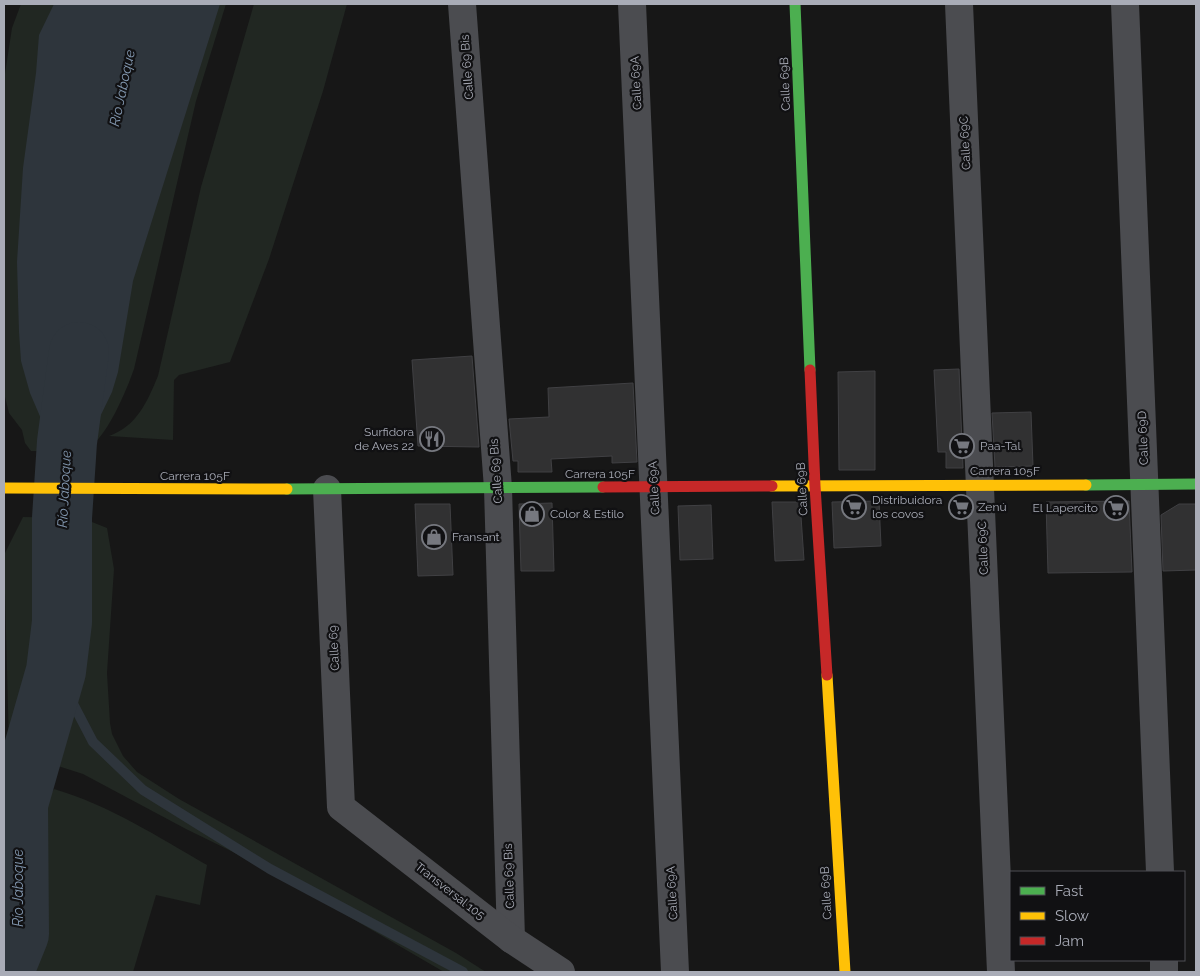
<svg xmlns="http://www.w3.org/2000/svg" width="1200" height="976" viewBox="0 0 1200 976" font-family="Raleway,sans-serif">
<rect width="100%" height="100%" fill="#171717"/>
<g fill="#212722">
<path d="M21,4H226L196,101L134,369C127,389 106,441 85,450C79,452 40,451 31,451L25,443L22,430L9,413L4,393V80L12,28Z"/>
<path d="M254,4H347L323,91L269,259L230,362L179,375L174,380L173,440L109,436C137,426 147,402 158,376L201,187Z"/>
<path d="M23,517L82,518L107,528L114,569L107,673L110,723L112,734L123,756L137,772L179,799L456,953L486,972H444L305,891L231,851L186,829L83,774L58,766C52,769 44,773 40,779C28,803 33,851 33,878C33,911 28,942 15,972H4V943L10,924L13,899L4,555Z"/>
<path d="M54,789C109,805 158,837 207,865L200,905L156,895L133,972H31L40,943L46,862L43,806Z"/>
</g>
<polygon fill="#2e353c" points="54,4 220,4 133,281 118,372 112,392 95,427 73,435 42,421 30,393 21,361 19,332 17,262 23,168 36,73 39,35"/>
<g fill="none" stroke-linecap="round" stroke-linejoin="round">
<polyline stroke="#2e353c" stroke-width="10" points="56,671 93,742 143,790 270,869 463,972"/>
<polyline stroke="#2e353c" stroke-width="60" points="4,971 19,934 18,804 56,671 62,622 62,518 67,442 79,352"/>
</g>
<g fill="#313132" stroke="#404043">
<polygon points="472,356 479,447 418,446 412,360"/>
<polygon points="959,369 963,468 946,468 946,452 938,452 934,370"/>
<polygon points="875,371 875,470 839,470 838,372"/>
<polygon points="633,383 637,462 612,463 612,456 551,459 552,472 518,472 518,461 513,461 509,419 549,417 548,388"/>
<polygon points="1031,412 1033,466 995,467 992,413"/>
<polygon points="879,501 881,546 834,548 832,502"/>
<polygon points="1129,501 1132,572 1048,573 1046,502"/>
<polygon points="772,502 800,502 804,560 775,561"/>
<polygon points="552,503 554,571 521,571 519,504"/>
<polygon points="415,504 450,504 453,575 418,576"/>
<polygon points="1179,504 1196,504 1196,570 1163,571 1161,515"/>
<polygon points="711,505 713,559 680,560 678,506"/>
</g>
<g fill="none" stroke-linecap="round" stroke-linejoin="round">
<g stroke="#4b4c50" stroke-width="28">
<polyline points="462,4 498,488 511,939"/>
<polyline points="632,4 675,972"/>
<polyline points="959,4 1001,972"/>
<polyline points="1125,4 1160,872"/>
<polyline points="327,489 341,807 511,939 561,972"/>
<polyline points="1164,960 1164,972"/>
</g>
<g stroke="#4caf50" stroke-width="11">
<polyline points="795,4 810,370"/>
<polyline points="1086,485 1196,484"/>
<polyline points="287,489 603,487"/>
</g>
<g stroke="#ffc107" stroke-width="11">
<polyline points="772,486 1086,485"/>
<polyline points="4,488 287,489"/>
<polyline points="827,675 845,972"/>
</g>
<g stroke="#c62828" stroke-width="11">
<polyline points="810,370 815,486 827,675"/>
<polyline points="603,487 772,486"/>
</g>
</g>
<defs>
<symbol id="restaurant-ring" viewBox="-11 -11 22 22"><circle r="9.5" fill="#111113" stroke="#76787f" stroke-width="1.5"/><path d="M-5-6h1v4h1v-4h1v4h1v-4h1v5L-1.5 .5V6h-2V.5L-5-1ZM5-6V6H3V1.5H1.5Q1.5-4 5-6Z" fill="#76787f"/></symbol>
<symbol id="supermarket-ring" viewBox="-11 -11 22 22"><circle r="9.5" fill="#111113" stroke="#76787f" stroke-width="1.5"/><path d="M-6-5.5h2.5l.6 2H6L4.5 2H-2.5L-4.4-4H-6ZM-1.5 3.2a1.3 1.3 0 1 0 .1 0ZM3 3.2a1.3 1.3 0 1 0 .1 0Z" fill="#76787f"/></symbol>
<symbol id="shop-ring" viewBox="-11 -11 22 22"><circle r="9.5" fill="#111113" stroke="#76787f" stroke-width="1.5"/><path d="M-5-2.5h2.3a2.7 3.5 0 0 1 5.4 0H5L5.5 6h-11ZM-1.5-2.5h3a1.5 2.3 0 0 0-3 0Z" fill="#76787f"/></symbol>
</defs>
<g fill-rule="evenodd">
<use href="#restaurant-ring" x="418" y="425" width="28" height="28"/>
<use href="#supermarket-ring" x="948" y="432" width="28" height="28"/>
<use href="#supermarket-ring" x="840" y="493" width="28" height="28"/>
<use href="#supermarket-ring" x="947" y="493" width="28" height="28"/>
<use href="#supermarket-ring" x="1102" y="494" width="28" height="28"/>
<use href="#shop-ring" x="518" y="500" width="28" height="28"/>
<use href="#shop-ring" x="420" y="523" width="28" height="28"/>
</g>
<g text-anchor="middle" stroke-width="4.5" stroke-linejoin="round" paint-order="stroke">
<g font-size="12" fill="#a9acb7" stroke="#111113">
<text transform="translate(467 67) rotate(-94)" y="4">Calle 69 Bis</text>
<text transform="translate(636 83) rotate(-93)" y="4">Calle 69A</text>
<text transform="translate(785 84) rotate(-92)" y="4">Calle 69B</text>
<text transform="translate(965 143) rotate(-93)" y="4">Calle 69C</text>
<text transform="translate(1143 438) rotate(-92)" y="4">Calle 69D</text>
<text transform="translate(496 471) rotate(-94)" y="4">Calle 69 Bis</text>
<text x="1005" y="475">Carrera 105F</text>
<text x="600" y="478">Carrera 105F</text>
<text x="195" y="480">Carrera 105F</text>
<text transform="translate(654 488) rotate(-93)" y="4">Calle 69A</text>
<text transform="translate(802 489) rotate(-93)" y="4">Calle 69B</text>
<text transform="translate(983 548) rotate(-92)" y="4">Calle 69C</text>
<text transform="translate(334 648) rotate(-93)" y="4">Calle 69</text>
<text transform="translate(509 876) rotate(-92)" y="4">Calle 69 Bis</text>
<text transform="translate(450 891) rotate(38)" y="4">Transversal 105</text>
<text transform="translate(672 893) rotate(-93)" y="4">Calle 69A</text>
<text transform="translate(826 893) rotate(-93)" y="4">Calle 69B</text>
</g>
<g font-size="12" fill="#a9acb7" stroke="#111113" text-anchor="start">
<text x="414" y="436" text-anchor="end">Surfidora<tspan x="414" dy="14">de Aves 22</tspan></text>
<text x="980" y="450">Paa-Tal</text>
<text x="872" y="504">Distribuidora<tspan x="872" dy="14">los covos</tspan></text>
<text x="978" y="511">Zenú</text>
<text x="1098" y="512" text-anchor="end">El Lapercito</text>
<text x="550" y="518">Color &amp; Estilo</text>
<text x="452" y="541">Fransant</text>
</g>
<g font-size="14" font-style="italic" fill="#8297af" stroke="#111113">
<text transform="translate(122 88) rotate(-78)" y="5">Río Jaboque</text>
<text transform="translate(64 489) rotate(-87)" y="5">Río Jaboque</text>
<text transform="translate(18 888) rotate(-90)" y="5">Río Jaboque</text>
</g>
</g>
<rect width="1200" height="976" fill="none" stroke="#a9acb7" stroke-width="10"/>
<rect x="1010" y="871" width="175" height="90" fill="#111113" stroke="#4e4f55"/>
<rect x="1020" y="887" width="25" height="8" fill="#4caf50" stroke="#4e4f55"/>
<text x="1055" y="896" font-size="15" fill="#a9acb7">Fast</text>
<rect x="1020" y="912" width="25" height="8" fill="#ffc107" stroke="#4e4f55"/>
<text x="1055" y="921" font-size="15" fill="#a9acb7">Slow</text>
<rect x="1020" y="937" width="25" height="8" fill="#c62828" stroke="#4e4f55"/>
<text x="1055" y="946" font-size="15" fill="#a9acb7">Jam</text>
</svg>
